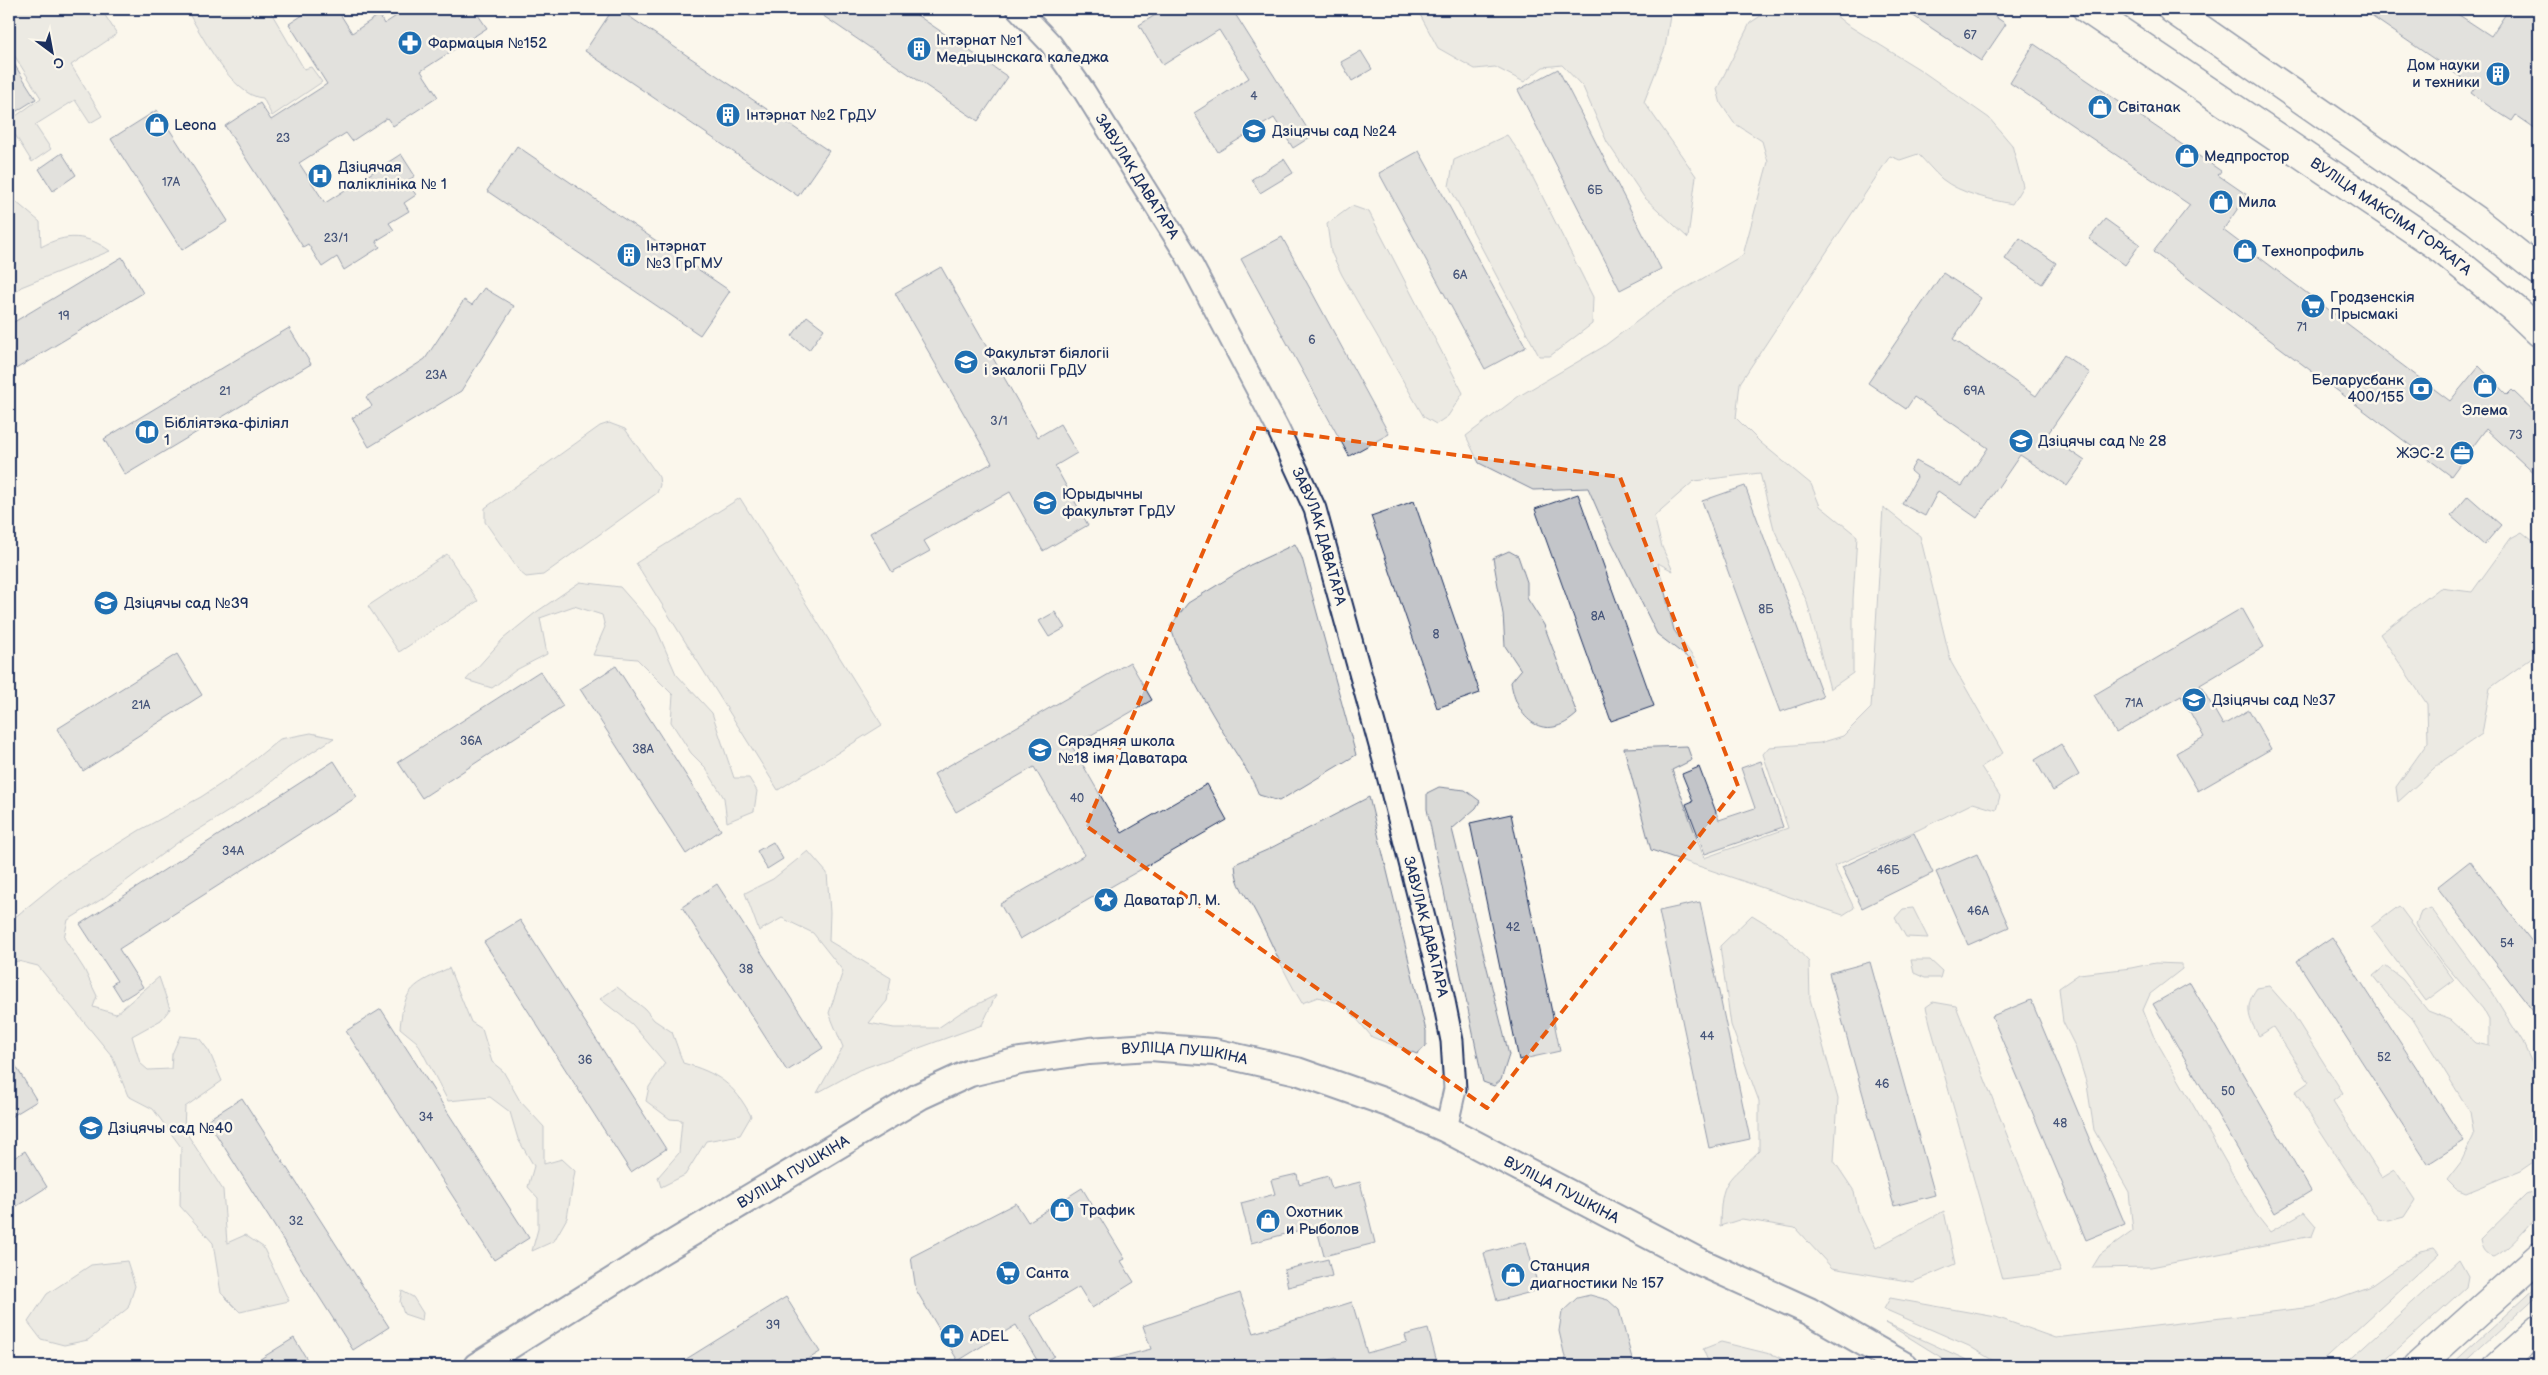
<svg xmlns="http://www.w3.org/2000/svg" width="2548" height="1375" viewBox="0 0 2548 1375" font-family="'Balsamiq Sans',sans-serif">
<rect width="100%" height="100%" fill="#fbf7ec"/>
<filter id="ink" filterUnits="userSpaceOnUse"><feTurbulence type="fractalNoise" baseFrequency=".02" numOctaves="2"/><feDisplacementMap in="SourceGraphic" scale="10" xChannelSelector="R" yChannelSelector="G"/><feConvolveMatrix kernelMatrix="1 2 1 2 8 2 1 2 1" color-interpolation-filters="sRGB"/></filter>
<g filter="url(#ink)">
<g fill="#dadad7" stroke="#7a849a">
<polygon points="9,9 101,9 117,34 71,65 102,116 90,123 75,100 35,125 51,149 32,162 9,125 9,121 41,98 9,47"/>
<path d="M186,9H269L304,69L311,67L322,82L272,116L263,98C232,97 201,33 186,9Z"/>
<polygon points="1417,9 1671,9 1665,48 1644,102 1696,176 1688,238 1644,197 1607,142 1583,87 1562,65 1543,67 1524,82 1495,67 1475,69 1438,48"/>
<path d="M1771,9H1828L1846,24L1919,69L1989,118L2012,145L2023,186L2012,204C1989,199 1961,194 1942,179C1934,172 1926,162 1918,154L1900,160L1890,156L1740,383L1736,418L1761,443L1811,484L1820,506L1857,536L1853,599V673L1830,689L1807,602L1774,529L1760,473L1694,481L1654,516L1662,547L1673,571L1658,563L1674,630L1700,667L1657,634L1609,536L1588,488L1533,490L1479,463L1466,436L1519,396L1603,347L1664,301L1743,255L1768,162L1762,141L1734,123L1721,104L1717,89L1750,23Z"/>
<polygon points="1507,135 1522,156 1593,297 1592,324 1550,356 1539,356 1449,186 1454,160"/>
<path d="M9,186L15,201L40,222L41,247C66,233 87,234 110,251L21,287L9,298Z"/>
<polygon points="1352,206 1369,212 1463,393 1448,416 1436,424 1424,417 1342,275 1331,252 1327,224"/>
<polygon points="609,423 625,429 659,477 660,485 657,493 543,575 526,577 520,572 485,522 485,508 600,426"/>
<polygon points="740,498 882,725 778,790 636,563"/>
<polygon points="1883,507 1920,536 1951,662 2003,753 1981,767 2000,796 1996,810 1973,803 1918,830 1834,866 1854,908 1843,915 1651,850 1624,748 1687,746 1692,760 1672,770 1704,858 1788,828 1763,754 1769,747 1820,743 1843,736 1871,708"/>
<polygon points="2522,532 2539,546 2539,653 2490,688 2482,734 2444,760 2398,802 2396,787 2428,742 2427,704 2380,634 2440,588 2472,592 2511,538"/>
<path d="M1295,544L1302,558L1356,755L1279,801L1259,795C1251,775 1240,760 1229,742C1207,705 1183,666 1170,626L1188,603L1250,565Z"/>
<path d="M1509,551L1518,556L1527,582V598L1544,625L1577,714C1545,744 1516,720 1511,682L1521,670L1505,646L1503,614L1493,558Z"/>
<polygon points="447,554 478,601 399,652 368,606"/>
<polygon points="580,582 620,587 656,628 676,674 712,713 734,778 749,778 757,791 754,811 727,822 724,798 705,767 691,753 671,722 673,695 637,659 593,655 605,627 602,615 574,606 540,618 547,654 516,670 492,688 466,680 503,639 535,613"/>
<polygon points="311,733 334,738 288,768 258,793 177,843 102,899 68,920 64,938 84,969 97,996 93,1007 116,1014 159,977 170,1009 161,1020 132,1036 140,1063 148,1070 171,1069 172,1054 180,1036 199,1038 209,1051 222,1081 185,1107 184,1129 223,1190 227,1243 245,1235 263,1247 289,1301 240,1312 221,1293 213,1243 180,1206 181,1147 153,1109 128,1096 112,1056 38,966 18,961 9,964 9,922 63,878 140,830 201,797 239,772 280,739"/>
<polygon points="1439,787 1465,790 1480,801 1476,808 1452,829 1509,1055 1501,1080 1494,1086 1483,1082 1427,809 1427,793"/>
<path d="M1369,797L1426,1031V1046L1417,1054L1372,1037L1345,1005L1318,997L1302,1003C1284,974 1272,943 1256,913C1246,893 1236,888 1235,864L1267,850Z"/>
<polygon points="808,851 827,873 830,912 829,941 891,978 887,1001 869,1023 894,1028 938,1028 960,1013 996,995 982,1025 859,1070 817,1093 843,1047 829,1013 843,971 813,933 782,918 759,931 745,893 773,879"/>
<polygon points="2399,906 2454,980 2426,1001 2371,927"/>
<polygon points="1913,908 1928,938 1906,937 1895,918 1903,909"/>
<polygon points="2431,908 2488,986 2523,1043 2539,1079 2539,1158 2520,1171 2466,1193 2456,1189 2447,1180 2461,1162 2474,1135 2470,1112 2412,1018 2388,995 2373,976 2385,966 2402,979 2428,1011 2451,1020 2476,1043 2489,1046 2489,1020 2483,1009 2443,962 2416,924 2421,912"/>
<path d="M1752,915L1783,934L1809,962L1810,999L1838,1099L1834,1161L1854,1191L1858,1210L1876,1248L1944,1211L1955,1264L1913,1282L1832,1268L1795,1228L1742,1219L1720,1226C1721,1178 1727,1182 1759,1151V1101L1731,1025L1720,946Z"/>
<polygon points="1911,960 1930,960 1942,971 1940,978 1925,978 1914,973"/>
<polygon points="2155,963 2182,964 2182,969 2150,994 2143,1010 2153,1035 2255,1213 2270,1232 2304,1212 2316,1226 2312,1236 2151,1267 2092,1268 2100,1255 2133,1231 2129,1192 2094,1130 2087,1085 2075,1046 2063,1022 2059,988 2079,974 2131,968"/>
<path d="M449,968L471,1022L482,1029L492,1062L503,1071L520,1101L544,1127V1164L562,1159L575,1171L567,1218L554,1241L532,1251L538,1229V1198L528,1187L534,1166L518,1139L510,1112L490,1097L448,1101L417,1042L400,1028C404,986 414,985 449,968Z"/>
<path d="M2269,986L2291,1011L2343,1093L2333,1101L2382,1178L2395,1170L2415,1200L2404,1217L2389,1221L2378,1219L2295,1092L2309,1082L2273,1027L2259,1036C2248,1018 2244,1006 2257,988Z"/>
<path d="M617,987L645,1009L654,1020L672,1032L683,1063C718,1073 734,1084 751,1116L740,1135L706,1141L685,1175L661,1187L658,1177L679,1153L682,1120L670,1119L646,1101L649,1087L665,1063L632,1024L600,999Z"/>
<polygon points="1933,1002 1956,1006 2061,1272 2002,1279 1932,1031 1926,1007"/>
<path d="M2539,1190C2539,1195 2541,1204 2539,1209C2535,1222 2507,1251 2494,1257C2485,1254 2482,1250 2480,1240L2526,1195Z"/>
<polygon points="2434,1248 2439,1254 2317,1366 2002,1366 1969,1346 1884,1309 1890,1298 1996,1317 2055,1338 2313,1307 2369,1287 2420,1251"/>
<polygon points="2459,1260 2468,1276 2466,1287 2379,1366 2343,1366"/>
<polygon points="127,1261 135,1286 128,1308 88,1340 64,1345 41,1339 28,1322 47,1294 91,1265"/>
<polygon points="2539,1284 2539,1294 2460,1366 2450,1366"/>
<polygon points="402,1291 413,1297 423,1313 422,1320 404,1314 400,1302"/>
<polygon points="1886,1323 1980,1366 1955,1366"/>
<polygon points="1721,1342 1774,1355 1798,1366 1710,1366 1703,1349"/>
</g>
<g fill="#c3c5c9" stroke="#1b2f5e">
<polygon points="312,9 337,9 352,33 379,15 384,24 407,9 474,9 487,28 421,71 438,97 393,126 387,118 352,141 346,133 299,163 325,203 401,154 415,176 407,181 416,195 404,203 409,211 389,223 394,230 376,241 380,247 344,270 337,257 322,267 308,244 303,247 225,126 260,103 271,120 327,84 289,24"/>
<polygon points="613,9 618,9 829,151 798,196 585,51"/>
<polygon points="813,9 908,9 1008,77 978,121"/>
<polygon points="1165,9 1232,9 1312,136 1293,148 1274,118 1218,152 1194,113 1249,78 1219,30 1163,65 1139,25"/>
<polygon points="1903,9 1984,9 2006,24 1981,61"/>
<polygon points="2361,9 2450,9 2491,36 2509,9 2539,9 2539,131 2516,115 2512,121 2490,107 2471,93 2475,87"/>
<polygon points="2034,44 2221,171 2218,175 2247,195 2223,230 2450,401 2479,366 2507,395 2512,390 2539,416 2539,478 2486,429 2451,476 2153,252 2190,205 2010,83"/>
<polygon points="1361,51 1372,69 1352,81 1341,62"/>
<polygon points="9,56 36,99 9,116"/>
<polygon points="1558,69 1661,269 1620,290 1518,90"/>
<polygon points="157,110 228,221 182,250 111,139"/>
<polygon points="517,146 730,291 700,335 487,191"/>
<polygon points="1419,151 1526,347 1485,369 1379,173"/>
<polygon points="62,153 76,175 53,191 39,169"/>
<polygon points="1284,159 1293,173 1260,193 1252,179"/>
<polygon points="2105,219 2140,244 2125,265 2089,239"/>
<polygon points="1282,237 1389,434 1349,456 1241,259"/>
<polygon points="2020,238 2056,263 2042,284 2005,259"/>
<polygon points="122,257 143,293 9,373 9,325"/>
<polygon points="941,267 1038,437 1060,424 1077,453 1055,466 1088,525 1043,551 1010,492 924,541 930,551 892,572 870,533 992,463 895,293"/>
<polygon points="1943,273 1981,298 1953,339 2036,396 2064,355 2090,373 2047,435 2085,461 2067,486 2020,455 1977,518 1938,491 1925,516 1902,504 1917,477 1910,471 1916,461 1962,486 1988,448 1914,397 1906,409 1868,383"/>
<polygon points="484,288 514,306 461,391 369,447 352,418 372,406 366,397 425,359 464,300 472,305"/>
<polygon points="807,316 824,329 809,350 792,336"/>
<polygon points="289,328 311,364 125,475 104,439"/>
<polygon points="1745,486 1823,697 1780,712 1702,501"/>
<polygon points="1578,494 1654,706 1611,721 1535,509"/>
<polygon points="2468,496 2501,525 2484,545 2451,516"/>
<polygon points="1414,501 1480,693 1437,708 1371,516"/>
<polygon points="2242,608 2264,647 2200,685 2223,725 2249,710 2271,749 2198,791 2176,753 2204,737 2181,696 2116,733 2094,695"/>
<polygon points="1055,612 1065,628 1049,637 1039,621"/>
<polygon points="177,654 202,695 83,771 57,729"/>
<polygon points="1130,662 1152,700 1072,746 1122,833 1207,784 1227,820 1020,939 1000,904 1085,855 1034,767 956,812 934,774"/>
<polygon points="616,666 721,830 686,854 580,689"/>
<polygon points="540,671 563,706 422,798 398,762"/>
<polygon points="2061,744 2079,775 2053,791 2035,760"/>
<polygon points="334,761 357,797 119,949 143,987 122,1000 112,984 117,981 80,924"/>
<polygon points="1761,761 1783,827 1705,854 1686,804 1693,801 1682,774 1699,767 1719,820 1755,808 1741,768"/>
<polygon points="1511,814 1560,1051 1519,1060 1470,823"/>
<polygon points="1914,833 1933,873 1862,908 1842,867"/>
<polygon points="773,842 783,859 767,869 757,851"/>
<polygon points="1977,854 2009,927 1968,945 1936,872"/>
<polygon points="2470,861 2539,951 2539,1019 2437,887"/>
<polygon points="717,884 823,1048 787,1071 682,907"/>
<polygon points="1700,902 1750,1139 1709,1148 1659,911"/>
<polygon points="520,920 666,1149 631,1172 484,942"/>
<polygon points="2332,937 2464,1141 2428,1164 2297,961"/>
<polygon points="1870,962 1935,1195 1894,1206 1829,973"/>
<polygon points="2190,983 2311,1191 2275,1213 2153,1004"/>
<polygon points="2031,1000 2125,1224 2086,1240 1992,1016"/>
<polygon points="381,1009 529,1238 494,1260 346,1031"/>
<polygon points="9,1055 37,1101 9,1118"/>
<polygon points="242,1098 389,1327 353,1350 207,1120"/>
<polygon points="25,1151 47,1187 9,1211 9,1161"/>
<polygon points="1297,1174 1299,1184 1328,1176 1332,1189 1360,1182 1375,1243 1324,1256 1316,1226 1251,1243 1241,1203 1275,1194 1271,1180"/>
<polygon points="1082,1188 1125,1259 1121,1261 1134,1282 1092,1308 1079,1287 1030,1316 1054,1356 1040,1365 1016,1325 958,1361 916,1290 911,1257 1016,1203 1028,1222"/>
<polygon points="1526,1242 1539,1290 1497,1301 1484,1253"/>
<polygon points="1328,1259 1332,1276 1288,1287 1284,1270"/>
<polygon points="1240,1293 1254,1333 1352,1302 1367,1353 1407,1342 1405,1335 1428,1329 1438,1366 1338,1366 1336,1358 1308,1366 1110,1366 1109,1360 1151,1349 1143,1326"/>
<polygon points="1590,1295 1608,1300 1619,1310 1634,1366 1567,1366 1559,1331 1562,1312 1577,1298"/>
<polygon points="786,1297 820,1352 797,1366 777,1366 773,1359 761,1366 675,1366"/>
<polygon points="294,1338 311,1366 249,1366"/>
</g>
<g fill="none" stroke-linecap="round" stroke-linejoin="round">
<defs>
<g id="minor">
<path id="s1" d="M1018,9L1051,44L1084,91L1187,256L1278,429L1315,509L1384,760L1440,981L1452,1041L1455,1089L1446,1129"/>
</g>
<g id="tertiary">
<path id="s2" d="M477,1366L654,1255L920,1096L970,1073L1020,1061L1089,1051L1150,1047L1214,1052L1297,1071L1388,1103L1446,1129L1696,1260L1809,1311L1905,1366"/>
</g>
<g id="secondary">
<path id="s3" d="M2087,9L2436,245L2517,311L2539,332"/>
<polyline points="2172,9 2475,220 2539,271"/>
</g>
<g id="primary">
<polyline points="2418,1366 2539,1257"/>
<polyline points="2498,1366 2539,1329"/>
</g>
</defs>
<use href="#minor" stroke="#1b2f5e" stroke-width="25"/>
<use href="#tertiary" stroke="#1b2f5e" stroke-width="30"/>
<use href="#secondary" stroke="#1b2f5e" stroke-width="31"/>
<use href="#primary" stroke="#1b2f5e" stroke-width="31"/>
<use href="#minor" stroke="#fbf7ec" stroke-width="21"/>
<use href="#tertiary" stroke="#fbf7ec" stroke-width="26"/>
<use href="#secondary" stroke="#fbf7ec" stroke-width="28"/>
<use href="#primary" stroke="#fbf7ec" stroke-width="28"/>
</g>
</g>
<path d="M0 0H2548V1375H0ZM1256,428L1620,477L1738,786L1487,1108L1086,826Z" fill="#fbf7ec" fill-opacity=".55" fill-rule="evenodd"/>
<path fill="none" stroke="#e8590c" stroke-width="4" stroke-dasharray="10 6" stroke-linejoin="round" d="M1256,428L1620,477L1738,786L1487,1108L1086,826Z"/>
<defs>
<symbol id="pharmacy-disc" viewBox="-11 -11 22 22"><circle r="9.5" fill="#1f6fb2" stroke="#fbf7ec"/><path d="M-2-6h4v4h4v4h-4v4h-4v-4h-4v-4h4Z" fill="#fff"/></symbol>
<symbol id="building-disc" viewBox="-11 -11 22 22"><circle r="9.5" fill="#1f6fb2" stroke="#fbf7ec"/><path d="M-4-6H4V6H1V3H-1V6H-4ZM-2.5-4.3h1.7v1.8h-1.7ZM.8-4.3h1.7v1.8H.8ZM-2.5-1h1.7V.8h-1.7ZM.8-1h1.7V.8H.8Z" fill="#fff"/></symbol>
<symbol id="shop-disc" viewBox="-11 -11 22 22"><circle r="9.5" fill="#1f6fb2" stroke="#fbf7ec"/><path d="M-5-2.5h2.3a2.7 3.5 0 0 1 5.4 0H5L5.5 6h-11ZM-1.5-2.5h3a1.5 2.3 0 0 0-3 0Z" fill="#fff"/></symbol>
<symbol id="school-disc" viewBox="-11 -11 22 22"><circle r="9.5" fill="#1f6fb2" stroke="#fbf7ec"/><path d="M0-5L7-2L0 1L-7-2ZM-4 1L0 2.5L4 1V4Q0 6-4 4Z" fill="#fff"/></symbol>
<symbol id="hospital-disc" viewBox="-11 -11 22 22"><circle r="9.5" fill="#1f6fb2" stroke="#fbf7ec"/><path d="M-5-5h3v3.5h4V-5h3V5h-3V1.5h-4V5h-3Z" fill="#fff"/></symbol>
<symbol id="supermarket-disc" viewBox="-11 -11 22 22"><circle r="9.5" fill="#1f6fb2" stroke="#fbf7ec"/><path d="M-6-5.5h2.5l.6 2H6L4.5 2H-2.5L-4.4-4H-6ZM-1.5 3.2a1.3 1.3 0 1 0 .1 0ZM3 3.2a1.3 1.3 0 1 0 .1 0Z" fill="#fff"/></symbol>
<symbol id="university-disc" viewBox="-11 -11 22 22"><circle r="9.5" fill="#1f6fb2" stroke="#fbf7ec"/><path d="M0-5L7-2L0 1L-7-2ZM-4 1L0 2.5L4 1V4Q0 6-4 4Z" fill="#fff"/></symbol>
<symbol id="bank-disc" viewBox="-11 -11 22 22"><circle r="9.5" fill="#1f6fb2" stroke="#fbf7ec"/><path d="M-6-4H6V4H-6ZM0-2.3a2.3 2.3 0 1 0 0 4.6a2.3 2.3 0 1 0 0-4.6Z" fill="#fff"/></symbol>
<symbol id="library-disc" viewBox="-11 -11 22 22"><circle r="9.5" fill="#1f6fb2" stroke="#fbf7ec"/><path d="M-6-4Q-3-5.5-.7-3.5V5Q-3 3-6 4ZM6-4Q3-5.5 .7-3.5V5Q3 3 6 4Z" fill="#fff"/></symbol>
<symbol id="office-disc" viewBox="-11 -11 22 22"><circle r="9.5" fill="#1f6fb2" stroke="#fbf7ec"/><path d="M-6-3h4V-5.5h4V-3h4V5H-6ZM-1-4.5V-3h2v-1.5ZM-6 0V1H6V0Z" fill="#fff"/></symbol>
<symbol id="sight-disc" viewBox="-11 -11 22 22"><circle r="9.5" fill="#1f6fb2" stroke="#fbf7ec"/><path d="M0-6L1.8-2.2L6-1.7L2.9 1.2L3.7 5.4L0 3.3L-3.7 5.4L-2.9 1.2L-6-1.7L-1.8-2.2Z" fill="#fff"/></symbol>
</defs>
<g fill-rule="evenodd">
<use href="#pharmacy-disc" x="396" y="29" width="28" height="28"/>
<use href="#building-disc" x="905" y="35" width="28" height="28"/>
<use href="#building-disc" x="2484" y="60" width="28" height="28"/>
<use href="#shop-disc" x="2086" y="93" width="28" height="28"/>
<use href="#building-disc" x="714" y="101" width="28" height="28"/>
<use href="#shop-disc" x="143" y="111" width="28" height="28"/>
<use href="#school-disc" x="1240" y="117" width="28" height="28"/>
<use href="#shop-disc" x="2173" y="142" width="28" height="28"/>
<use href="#hospital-disc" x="306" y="162" width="28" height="28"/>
<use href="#shop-disc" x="2207" y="188" width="28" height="28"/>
<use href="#shop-disc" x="2231" y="237" width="28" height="28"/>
<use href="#building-disc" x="615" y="241" width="28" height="28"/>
<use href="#supermarket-disc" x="2299" y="292" width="28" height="28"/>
<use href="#university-disc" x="952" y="348" width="28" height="28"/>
<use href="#shop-disc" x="2471" y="372" width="28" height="28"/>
<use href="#bank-disc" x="2407" y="375" width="28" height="28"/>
<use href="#library-disc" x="133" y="418" width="28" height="28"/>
<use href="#school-disc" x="2007" y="427" width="28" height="28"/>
<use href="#office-disc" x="2448" y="439" width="28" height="28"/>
<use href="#university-disc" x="1031" y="489" width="28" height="28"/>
<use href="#school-disc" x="92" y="589" width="28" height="28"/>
<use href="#school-disc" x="2180" y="686" width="28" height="28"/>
<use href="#school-disc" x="1026" y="736" width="28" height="28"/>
<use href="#sight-disc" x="1092" y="886" width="28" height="28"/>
<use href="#school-disc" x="77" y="1114" width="28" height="28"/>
<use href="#shop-disc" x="1048" y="1196" width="28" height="28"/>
<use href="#shop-disc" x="1254" y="1207" width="28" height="28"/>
<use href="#supermarket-disc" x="994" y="1259" width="28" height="28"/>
<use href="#shop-disc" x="1499" y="1261" width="28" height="28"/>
<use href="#pharmacy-disc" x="938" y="1322" width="28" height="28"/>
</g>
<g text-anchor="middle" stroke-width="5" stroke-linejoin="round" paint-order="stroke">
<g font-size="12" fill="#455479">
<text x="1970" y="39">67</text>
<text x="1254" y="100">4</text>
<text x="283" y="142">23</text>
<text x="171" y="186">17А</text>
<text x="1595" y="194">6Б</text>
<text x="336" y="242">23/1</text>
<text x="1460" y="279">6А</text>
<text x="64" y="320">19</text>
<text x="2302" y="331">71</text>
<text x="1312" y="344">6</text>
<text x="436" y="379">23А</text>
<text x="225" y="395">21</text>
<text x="1974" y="395">69А</text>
<text x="999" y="425">3/1</text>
<text x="2516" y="439">73</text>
<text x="1766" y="613">8Б</text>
<text x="1598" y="620">8А</text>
<text x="1436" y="638">8</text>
<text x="2134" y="707">71А</text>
<text x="141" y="709">21А</text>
<text x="471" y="745">36А</text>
<text x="643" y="753">38А</text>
<text x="1077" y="802">40</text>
<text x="233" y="855">34А</text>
<text x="1888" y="874">46Б</text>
<text x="1978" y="915">46А</text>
<text x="1513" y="931">42</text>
<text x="2507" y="947">54</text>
<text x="746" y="973">38</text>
<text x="1707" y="1040">44</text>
<text x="2384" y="1061">52</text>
<text x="585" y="1064">36</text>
<text x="1882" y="1088">46</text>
<text x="2228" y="1095">50</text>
<text x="426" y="1121">34</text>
<text x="2060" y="1127">48</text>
<text x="296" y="1225">32</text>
<text x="773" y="1329">39</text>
</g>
<g font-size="15" fill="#1b2f5e" stroke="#fbf7ec" text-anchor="start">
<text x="936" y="45">Інтэрнат №1<tspan x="936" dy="17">Медыцынскага каледжа</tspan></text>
<text x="428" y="48">Фармацыя №152</text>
<text x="2480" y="70" text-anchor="end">Дом науки<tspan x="2480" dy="17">и техники</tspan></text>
<text x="2118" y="112">Світанак</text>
<text x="746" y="120">Інтэрнат №2 ГрДУ</text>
<text x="174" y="130">Leona</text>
<text x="1272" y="136">Дзіцячы сад №24</text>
<text x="2204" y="161">Медпростор</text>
<text x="338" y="172">Дзіцячая<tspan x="338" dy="17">паліклініка № 1</tspan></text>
<text x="2238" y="207">Мила</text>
<text x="646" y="251">Інтэрнат<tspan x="646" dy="17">№3 ГрГМУ</tspan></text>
<text x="2262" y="256">Технопрофиль</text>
<text x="2330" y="302">Гродзенскія<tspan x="2330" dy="17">Прысмакі</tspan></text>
<text x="984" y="358">Факультэт біялогіі<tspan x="984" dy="17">і экалогіі ГрДУ</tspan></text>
<text x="2404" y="385" text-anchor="end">Беларусбанк<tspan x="2404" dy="17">400/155</tspan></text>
<text x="2485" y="415" text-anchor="middle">Элема</text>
<text x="164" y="428">Бібліятэка-філіял<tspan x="164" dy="17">1</tspan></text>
<text x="2038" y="446">Дзіцячы сад № 28</text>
<text x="2444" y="458" text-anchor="end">ЖЭС-2</text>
<text x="1062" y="499">Юрыдычны<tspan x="1062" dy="17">факультэт ГрДУ</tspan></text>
<text x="124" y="608">Дзіцячы сад №39</text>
<text x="2212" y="705">Дзіцячы сад №37</text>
<text x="1058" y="746">Сярэдняя школа<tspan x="1058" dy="17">№18 імя Даватара</tspan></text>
<text x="1124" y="905">Даватар Л. М.</text>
<text x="108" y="1133">Дзіцячы сад №40</text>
<text x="1080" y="1215">Трафик</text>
<text x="1286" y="1217">Охотник<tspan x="1286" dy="17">и Рыболов</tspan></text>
<text x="1530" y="1271">Станция<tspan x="1530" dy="17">диагностики № 157</tspan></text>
<text x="1026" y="1278">Санта</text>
<text x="970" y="1341">ADEL</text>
</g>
<g font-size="15" fill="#1b2f5e" stroke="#fbf7ec">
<text dy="5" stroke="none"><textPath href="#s1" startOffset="206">ЗАВУЛАК ДАВАТАРА</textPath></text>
<text dy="5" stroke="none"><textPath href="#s3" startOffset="368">ВУЛІЦА МАКСІМА ГОРКАГА</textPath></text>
<text dy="5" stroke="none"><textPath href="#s1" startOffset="611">ЗАВУЛАК ДАВАТАРА</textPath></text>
<text dy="5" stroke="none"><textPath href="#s1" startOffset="1016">ЗАВУЛАК ДАВАТАРА</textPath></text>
<text dy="5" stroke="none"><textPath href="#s2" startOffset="791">ВУЛІЦА ПУШКІНА</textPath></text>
<text dy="5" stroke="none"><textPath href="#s2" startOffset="371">ВУЛІЦА ПУШКІНА</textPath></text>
<text dy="5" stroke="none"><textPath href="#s2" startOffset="1196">ВУЛІЦА ПУШКІНА</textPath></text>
</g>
</g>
<rect width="2548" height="1375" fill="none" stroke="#fbf7ec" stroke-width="30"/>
<rect x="15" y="15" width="2518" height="1345" fill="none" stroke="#1b2f5e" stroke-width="2" filter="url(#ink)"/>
<g transform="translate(52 52) rotate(148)" stroke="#fbf7ec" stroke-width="4" paint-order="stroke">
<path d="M0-4L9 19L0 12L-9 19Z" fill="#1b2f5e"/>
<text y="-8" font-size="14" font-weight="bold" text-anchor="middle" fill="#1b2f5e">С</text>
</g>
</svg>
